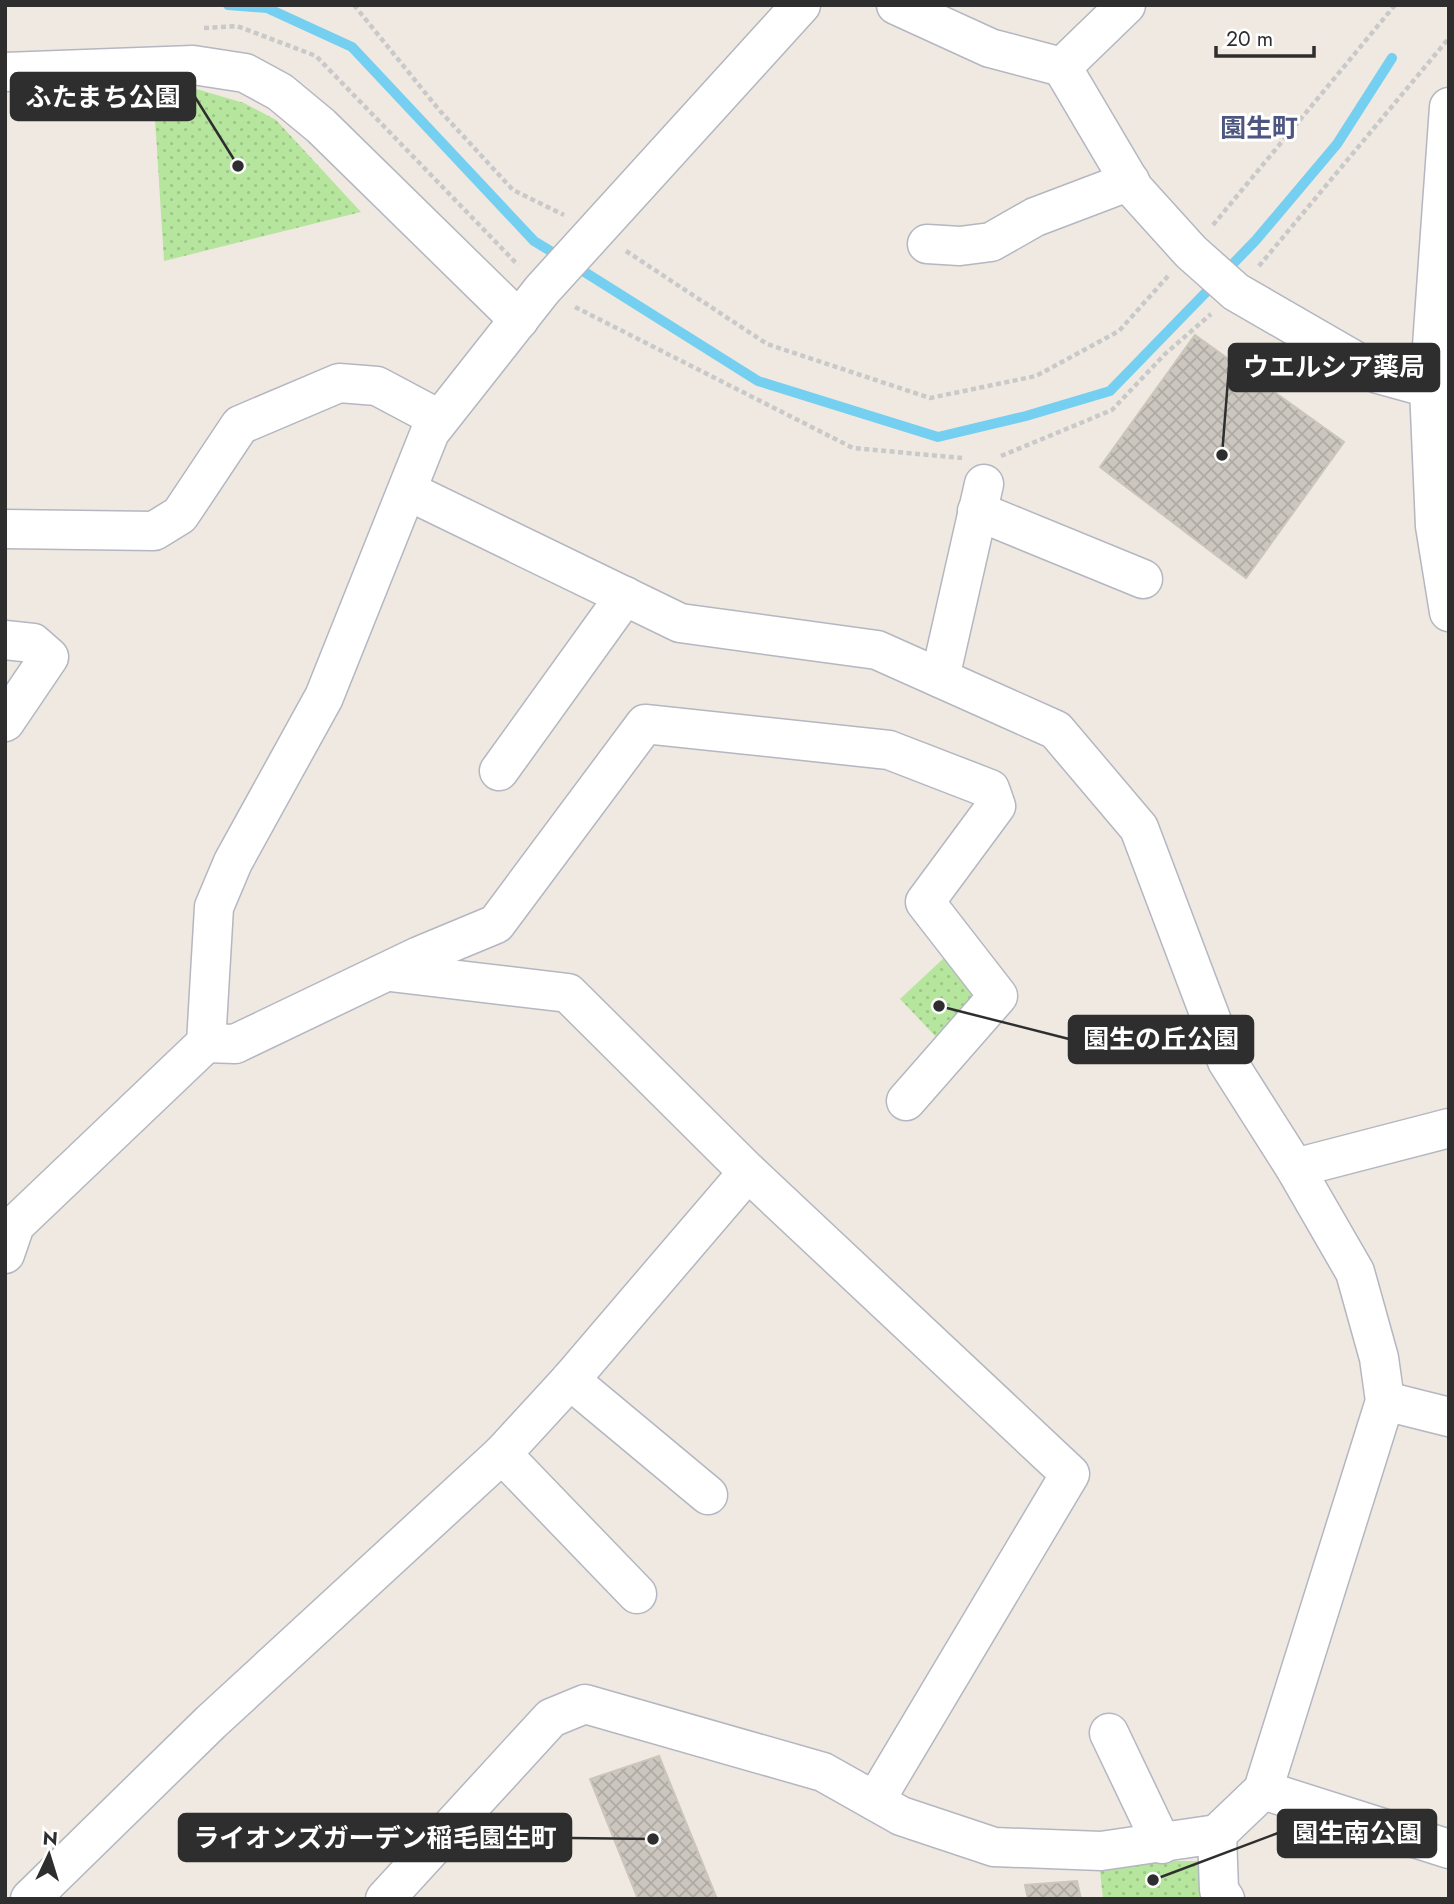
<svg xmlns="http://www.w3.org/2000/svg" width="1454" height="1904" viewBox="0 0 1454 1904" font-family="Jost,'Noto Sans JP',sans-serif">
<defs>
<pattern id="park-dots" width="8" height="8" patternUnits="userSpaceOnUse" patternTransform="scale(1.75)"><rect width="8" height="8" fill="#b6e59e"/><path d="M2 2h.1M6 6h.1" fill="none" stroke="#9dc588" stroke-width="1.8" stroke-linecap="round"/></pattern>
<pattern id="building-cross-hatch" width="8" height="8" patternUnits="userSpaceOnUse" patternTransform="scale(1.75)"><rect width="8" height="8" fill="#cbc7bf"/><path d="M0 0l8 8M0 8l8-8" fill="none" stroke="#afaba4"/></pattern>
</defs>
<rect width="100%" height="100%" fill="#efe9e1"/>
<g fill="url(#park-dots)">
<polygon points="153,87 193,88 244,103 276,120 361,212 164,261"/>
<polygon points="945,957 972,992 970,1012 940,1041 900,999"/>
<polygon points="1099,1861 1202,1861 1208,1899 1103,1899"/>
</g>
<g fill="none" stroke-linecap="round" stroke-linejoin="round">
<g stroke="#75cff0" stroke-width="10">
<polyline points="228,5 267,8 352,47 534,241 562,258"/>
<polyline points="575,266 758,381 938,437 1026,416 1110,391 1215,283"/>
<polyline points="1225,272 1256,240 1337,144 1392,58"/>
</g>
</g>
<g fill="url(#building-cross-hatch)" stroke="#cbc5ba" stroke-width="2">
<polygon points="1195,335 1344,442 1246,578 1100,467"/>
<polygon points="659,1756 717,1899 638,1899 590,1779"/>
<polygon points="1077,1881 1081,1899 1028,1899 1025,1885"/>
</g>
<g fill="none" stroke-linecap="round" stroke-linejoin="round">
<defs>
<g id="minor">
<polyline points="896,5 990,48 1062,67 1134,189 1191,252 1236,292 1378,374 1429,388 1449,389"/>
<polyline points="1062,67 1126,5"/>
<polyline points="5,72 193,65 245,73 280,92 321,126 519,320"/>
<polyline points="1449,107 1429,388 1435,526 1449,612"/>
<polyline points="927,244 960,246 991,242 1035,217 1130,181"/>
<polyline points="977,511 1143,579"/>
<polyline points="5,529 154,531 180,515 240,425 339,383 377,386 439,419"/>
<polyline points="5,640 33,643 49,657 5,722"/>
<polyline points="940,678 984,484"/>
<polyline points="499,771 625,596"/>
<polyline points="390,972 568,993 748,1172 1070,1474 875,1801"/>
<polyline points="206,1043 235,1044 419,956 496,924 645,724 889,750 990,789 996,806 925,902 998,996 906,1101"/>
<polyline points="1295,1168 1449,1128"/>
<polyline points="5,1254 15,1225 206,1043 214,907 233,862 324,697 430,432 542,290 801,5"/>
<polyline points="570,1380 708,1495"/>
<polyline points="1385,1401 1449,1417"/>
<polyline points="502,1454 637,1594"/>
<polyline points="1109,1733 1162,1844"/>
<polyline points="1263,1790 1449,1849"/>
<polyline points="1217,1834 1219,1890 1225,1899"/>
<polyline points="30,1899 211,1722 502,1454 570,1380 748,1172"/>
<polyline points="385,1899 551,1718 585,1704 823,1772 901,1816 994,1847 1101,1851 1217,1834 1263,1790 1385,1401 1379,1358 1355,1272 1295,1168 1227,1061 1139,828 1056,730 877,650 680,623 408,491"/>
</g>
</defs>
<use href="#minor" stroke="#b4b7c1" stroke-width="41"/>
<g stroke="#c9c9c9" stroke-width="4.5" stroke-dasharray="5 3.5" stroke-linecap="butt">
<polyline points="354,5 440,111 513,190 564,215"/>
<polyline points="204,28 237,26 316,56 518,265"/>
<polyline points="1213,225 1395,5"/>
<polyline points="626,251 767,344 930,398 1036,376 1119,331 1168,276"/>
<polyline points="1259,266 1449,38"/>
<polyline points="575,307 853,448 962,458"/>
<polyline points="1001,456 1112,410 1165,354 1211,314"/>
</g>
<use href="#minor" stroke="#fff" stroke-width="38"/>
</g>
<g text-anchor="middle" stroke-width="6" stroke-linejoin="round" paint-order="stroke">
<g font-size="26" font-weight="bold" fill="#4d5680" stroke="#fff">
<text x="1259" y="137">園生町</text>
</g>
</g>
<path fill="none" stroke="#2e2e2e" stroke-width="2.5" d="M238 166L195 97M1222 455L1229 367M939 1006L1069 1039M1153 1880L1278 1833M653 1839L571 1838"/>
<g fill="#2e2e2e" stroke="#fff" stroke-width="2.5">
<circle cx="238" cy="166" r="7"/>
<circle cx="1222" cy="455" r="7"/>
<circle cx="939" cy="1006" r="7"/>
<circle cx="1153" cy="1880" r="7"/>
<circle cx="653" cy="1839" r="7"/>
</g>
<g fill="#2e2e2e" stroke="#2e2e2e" stroke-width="2.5">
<rect x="11" y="73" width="184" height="47" rx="7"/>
<rect x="1229" y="344" width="210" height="47" rx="7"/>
<rect x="1069" y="1016" width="184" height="47" rx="7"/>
<rect x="1278" y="1810" width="158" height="47" rx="7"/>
<rect x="179" y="1814" width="392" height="47" rx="7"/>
</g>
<g font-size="26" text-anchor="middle" font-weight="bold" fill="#fff">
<text x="103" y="106">ふたまち公園</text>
<text x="1334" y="376">ウエルシア薬局</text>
<text x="1161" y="1048">園生の丘公園</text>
<text x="1357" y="1842">園生南公園</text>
<text x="375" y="1847">ライオンズガーデン稲毛園生町</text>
</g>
<rect width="1454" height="1904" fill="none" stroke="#2e2e2e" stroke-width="14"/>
<g transform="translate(49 1855) rotate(4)" stroke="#ffffff" stroke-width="5" paint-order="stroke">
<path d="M0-5L12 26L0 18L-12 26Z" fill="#2e2e2e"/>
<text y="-10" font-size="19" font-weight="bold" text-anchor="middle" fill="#2e2e2e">N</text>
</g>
<path d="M1216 46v10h98v-10" fill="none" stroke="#2e2e2e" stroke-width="3.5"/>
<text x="1226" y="46" font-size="21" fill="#2e2e2e" stroke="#ffffff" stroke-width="5" paint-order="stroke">20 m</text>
</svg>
